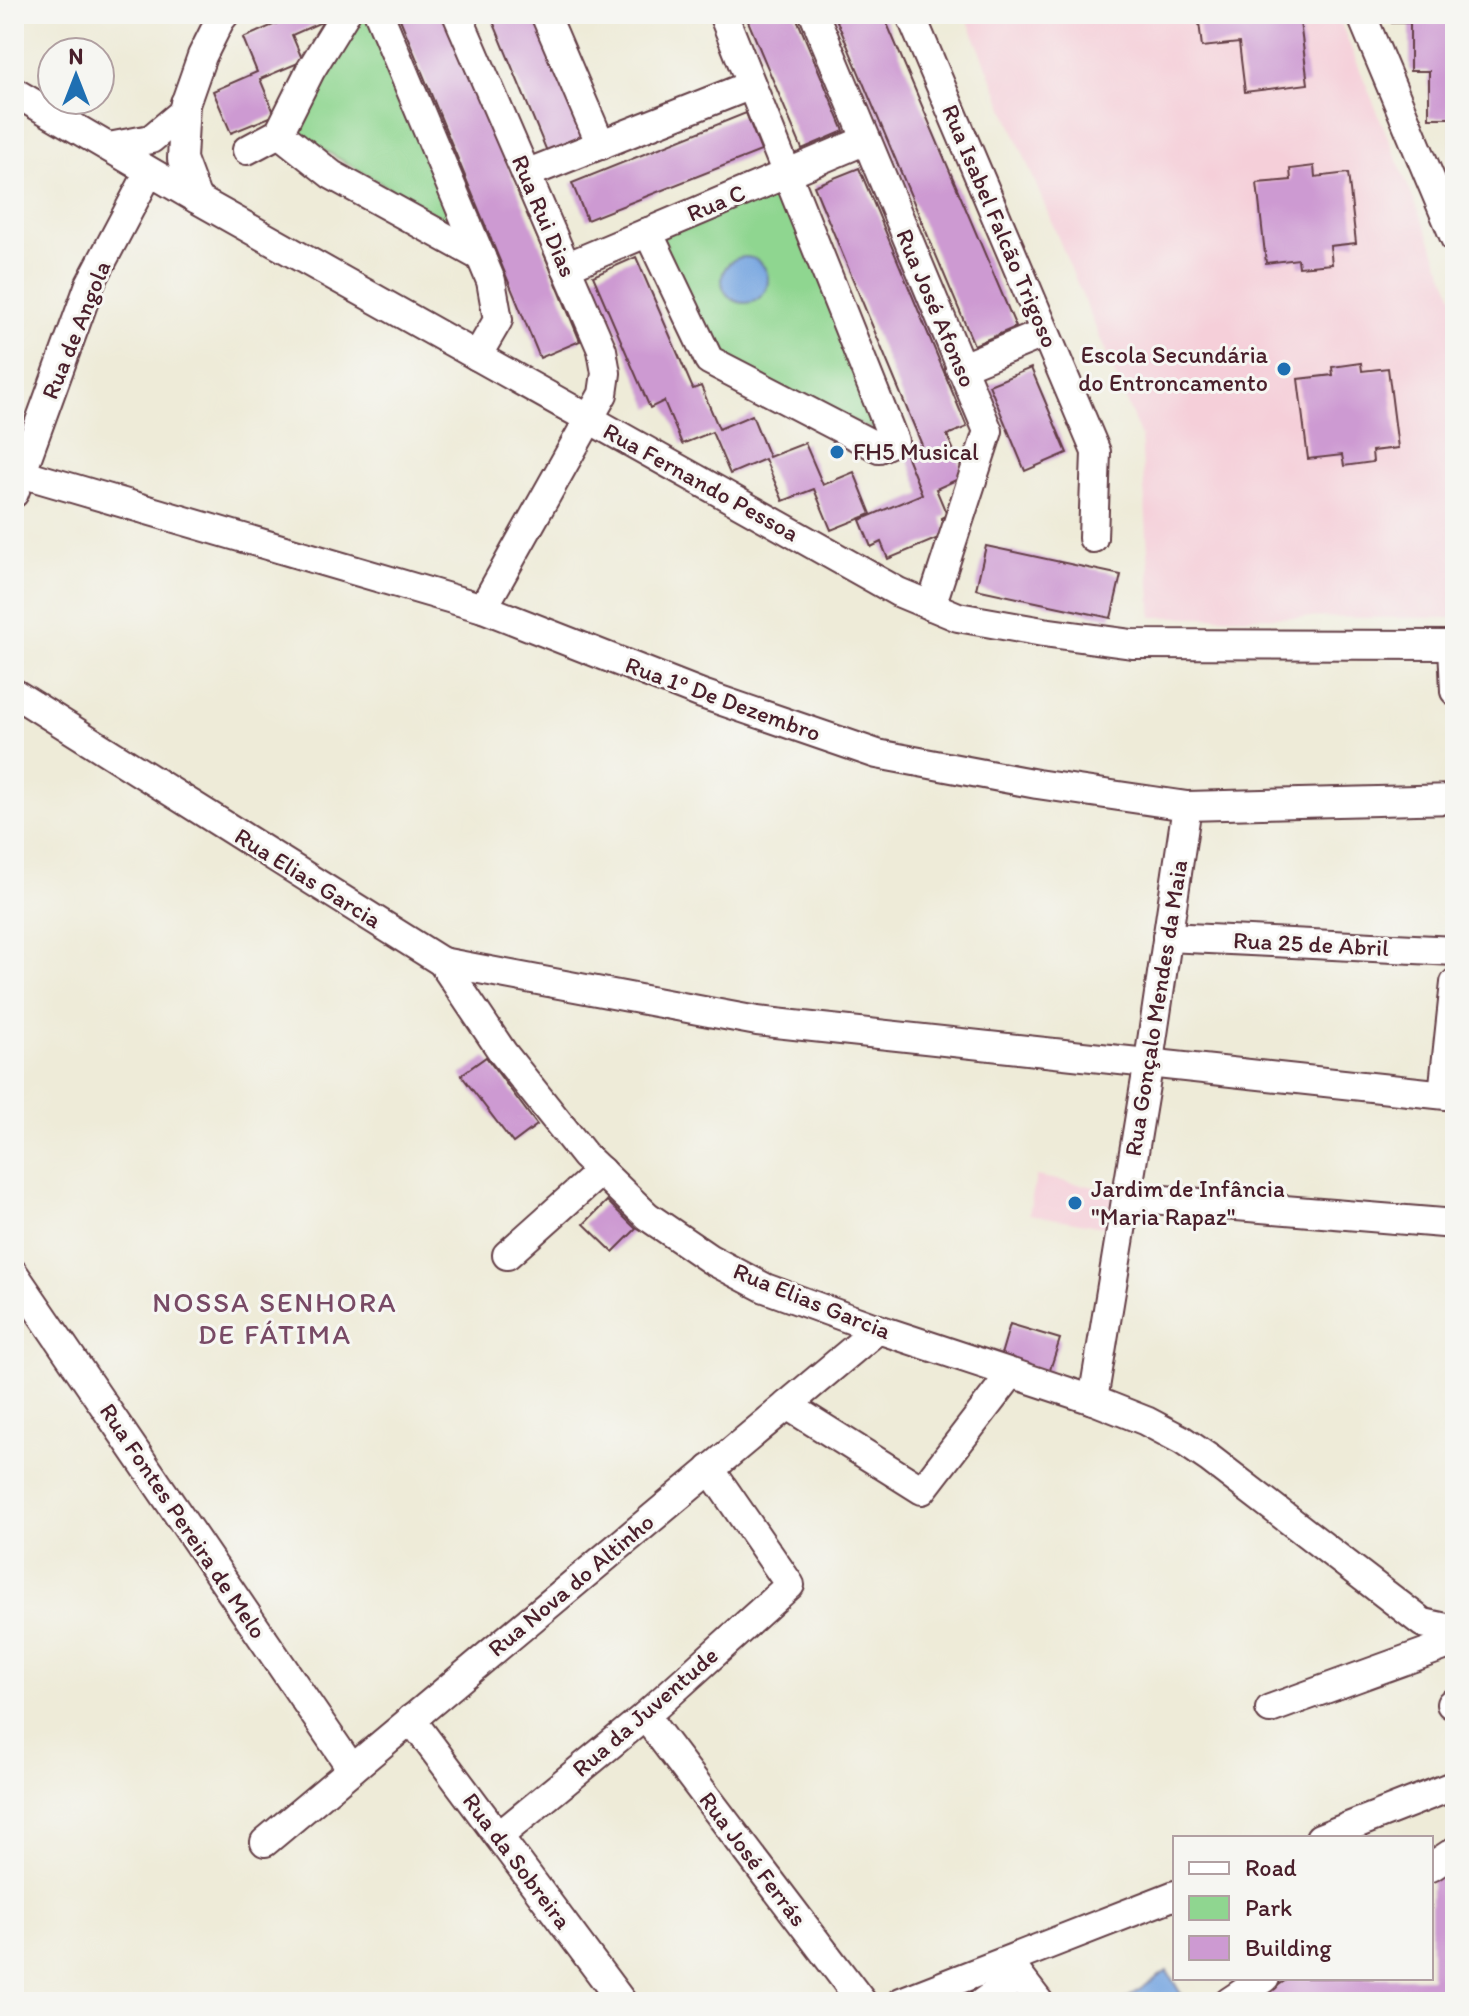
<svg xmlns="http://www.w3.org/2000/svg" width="1469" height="2016" viewBox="0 0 1469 2016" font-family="Itim,sans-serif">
<rect width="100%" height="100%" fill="#f6f6f2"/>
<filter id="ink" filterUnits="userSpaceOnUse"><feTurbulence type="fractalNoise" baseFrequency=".0125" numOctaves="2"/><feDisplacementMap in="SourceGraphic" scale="16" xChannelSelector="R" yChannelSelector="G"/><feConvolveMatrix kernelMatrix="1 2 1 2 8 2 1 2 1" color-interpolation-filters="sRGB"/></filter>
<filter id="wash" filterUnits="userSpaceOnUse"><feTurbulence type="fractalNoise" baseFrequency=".006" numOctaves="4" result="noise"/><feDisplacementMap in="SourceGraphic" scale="32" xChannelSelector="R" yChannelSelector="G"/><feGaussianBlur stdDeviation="1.8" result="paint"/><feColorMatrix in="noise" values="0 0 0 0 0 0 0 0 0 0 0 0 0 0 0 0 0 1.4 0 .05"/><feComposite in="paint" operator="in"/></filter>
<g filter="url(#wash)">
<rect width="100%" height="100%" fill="#eeebd8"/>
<g fill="#f5cfd9">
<polygon points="965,14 1337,14 1455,300 1455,618 1152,617 1141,437"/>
<polygon points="1036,1176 1121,1192 1114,1229 1029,1214"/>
</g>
<g fill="#8fd690" stroke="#6c7a5e" stroke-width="2">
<polygon points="365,14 373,14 465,232 293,132"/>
<polygon points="783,182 889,437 711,357 654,235"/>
</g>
<g fill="#76a5e0" stroke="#606286" stroke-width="2">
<circle cx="745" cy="280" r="23"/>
<polygon points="1167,1971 1186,2002 1122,2002"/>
</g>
<g id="blocks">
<g fill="#cd9ad2">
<polygon points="283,14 332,14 333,17 292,35 303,61 260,79 275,115 231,133 213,91 257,72 243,38 285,20"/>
<polygon points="398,14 445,14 580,341 540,358"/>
<polygon points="490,14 534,14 585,138 548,154"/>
<polygon points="745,14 795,14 844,131 802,149"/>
<polygon points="834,14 883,14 1016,327 974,345"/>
<polygon points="1198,14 1299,14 1308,84 1245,92 1239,43 1202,47"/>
<polygon points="1392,14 1430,14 1430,23 1451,22 1452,71 1455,71 1455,172 1451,167 1451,118 1429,118 1429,71 1410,71 1410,23 1392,23"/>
<polygon points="746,113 761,151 587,220 572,183"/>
<polygon points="1314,166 1315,177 1348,173 1356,243 1330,246 1332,264 1299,267 1298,259 1266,263 1257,183 1291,180 1290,169"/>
<polygon points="859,168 967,427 947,435 965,476 936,489 947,515 941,518 948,534 888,559 881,542 871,547 860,520 922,494 905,452 922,445 814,186"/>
<polygon points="636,257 693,389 701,386 719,429 752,415 769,457 805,443 823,485 854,472 871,514 831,530 814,489 783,501 765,459 730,474 712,432 682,444 664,401 650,408 593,276"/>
<polygon points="1361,363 1362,371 1388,368 1398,448 1372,451 1373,462 1344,466 1342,455 1308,459 1298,379 1333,375 1332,367"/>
<polygon points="1031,368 1067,453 1025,471 989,385"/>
<polygon points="986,546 1121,575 1111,618 976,589"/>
<polygon points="486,1057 537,1125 513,1143 461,1075"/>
<polygon points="607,1201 636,1229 613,1252 584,1224"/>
<polygon points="1010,1324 1060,1339 1049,1373 1000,1358"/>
<polygon points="1455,1863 1455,2002 1254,2002 1289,1978 1431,1978 1431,1879"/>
</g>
</g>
</g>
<g filter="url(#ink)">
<use href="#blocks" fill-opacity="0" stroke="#633e45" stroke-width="2"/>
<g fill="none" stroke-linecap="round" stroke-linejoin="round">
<defs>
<g id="minor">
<polyline points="379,14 491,281 498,320 477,356"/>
<polyline points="457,14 602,350 606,373 603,394 483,608"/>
<polyline points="545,14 601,145"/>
<polyline points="814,14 988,431 931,606"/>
<polyline points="921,14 912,18 1096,452 1093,538"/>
<polyline points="1361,14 1455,238"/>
<polyline points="14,92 197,199 898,592 958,617 1043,632 1132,644 1455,645"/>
<polyline points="185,103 182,159 197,199"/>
<polyline points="279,133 332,175 481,257"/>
<polyline points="109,147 151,139 182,113 202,56 220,20 225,14"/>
<polyline points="247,150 279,133 310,71 345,14"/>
<polyline points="526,174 751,85"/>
<polyline points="648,232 709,360 879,448 894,441 723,14"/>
<polyline points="566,267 866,140"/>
<polyline points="960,368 1045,333"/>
<polyline points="14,471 483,608 702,694 877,754 1037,784 1187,806 1455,799"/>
<polyline points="14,493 90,284 149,172"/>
<polyline points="1453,645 1455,691"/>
<polyline points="14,693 442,962 503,1053 585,1156 647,1216 710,1259 765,1288 878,1329 1093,1400 1146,1421 1182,1440 1210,1459 1423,1623 1455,1630"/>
<polyline points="1167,937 1455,951"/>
<polyline points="442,962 757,1021 1455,1096"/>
<polyline points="1443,1094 1455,983"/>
<polyline points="1127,1197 1455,1224"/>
<polyline points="507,1255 601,1171"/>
<polyline points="14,1274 352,1769"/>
<polyline points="1093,1400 1149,1061 1187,806"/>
<polyline points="787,1405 922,1490 1011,1374"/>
<polyline points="1451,1704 1455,1702"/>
<polyline points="1270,1709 1455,1642"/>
<polyline points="645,1716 862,2002"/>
<polyline points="411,1719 622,2002"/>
<polyline points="499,1836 645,1716 790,1585 710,1469"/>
<polyline points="1320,1838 1455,1785"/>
<polyline points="265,1842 878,1329"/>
<polyline points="1431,1867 1455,1851"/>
<polyline points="901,2002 1175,1895"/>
<polyline points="983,2002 1019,1976 1039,2002"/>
<polyline points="1229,2002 1265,1978"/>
</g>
</defs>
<use href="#minor" stroke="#633e45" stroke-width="32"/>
<use href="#minor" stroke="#fff" stroke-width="28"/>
</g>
</g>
<g fill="#1f6fb2" stroke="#f6f6f2" stroke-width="3">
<circle cx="1284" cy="369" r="8"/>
<circle cx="837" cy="452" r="8"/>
<circle cx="1075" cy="1203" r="8"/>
</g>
<g text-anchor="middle" stroke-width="6" stroke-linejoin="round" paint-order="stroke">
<g font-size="24" fill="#4a1f2b" stroke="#f6f6f2">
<text transform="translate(716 203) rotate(-23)" y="8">Rua C</text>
<text transform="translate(544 216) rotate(67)" y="8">Rua Rui Dias</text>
<text transform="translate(1000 226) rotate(67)" y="8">Rua Isabel Falcão Trigoso</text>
<text transform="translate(936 308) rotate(67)" y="8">Rua José Afonso</text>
<text transform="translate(76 330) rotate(-68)" y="8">Rua de Angola</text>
<text transform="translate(701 482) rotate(29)" y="8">Rua Fernando Pessoa</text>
<text transform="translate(723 699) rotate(20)" y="8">Rua 1º De Dezembro</text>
<text transform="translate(308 878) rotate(32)" y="8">Rua Elias Garcia</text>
<text transform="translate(1311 944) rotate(3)" y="8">Rua 25 de Abril</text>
<text transform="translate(1156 1008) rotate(-81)" y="8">Rua Gonçalo Mendes da Maia</text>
<text transform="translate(812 1301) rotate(22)" y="8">Rua Elias Garcia</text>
<text transform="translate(183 1521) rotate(56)" y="8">Rua Fontes Pereira de Melo</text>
<text transform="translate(571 1585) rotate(-40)" y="8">Rua Nova do Altinho</text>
<text transform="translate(645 1712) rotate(-41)" y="8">Rua da Juventude</text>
<text transform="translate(753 1859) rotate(53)" y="8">Rua José Ferrás</text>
<text transform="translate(517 1861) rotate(53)" y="8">Rua da Sobreira</text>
</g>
<g font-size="24" fill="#4a1f2b" stroke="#f6f6f2" text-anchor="start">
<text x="1268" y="363" text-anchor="end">Escola Secundária<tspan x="1268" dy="28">do Entroncamento</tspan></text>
<text x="853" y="460">FH5 Musical</text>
<text x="1091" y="1197">Jardim de Infância<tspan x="1091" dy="28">"Maria Rapaz"</tspan></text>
</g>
<g font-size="28" letter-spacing="2" fill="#784a65" stroke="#f6f6f2">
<text x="275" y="1312">NOSSA SENHORA<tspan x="275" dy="32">DE FÁTIMA</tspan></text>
</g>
</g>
<rect width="1469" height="2016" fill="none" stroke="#f6f6f2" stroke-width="48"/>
<rect x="1173" y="1836" width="260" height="144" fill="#f6f6f2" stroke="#b1a0a2" stroke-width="2"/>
<rect x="1189" y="1862" width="40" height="12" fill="#ffffff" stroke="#b1a0a2" stroke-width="2"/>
<text x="1245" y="1876" font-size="24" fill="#4a1f2b">Road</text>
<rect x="1189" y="1896" width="40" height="24" fill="#8fd690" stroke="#b1a0a2" stroke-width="2"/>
<text x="1245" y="1916" font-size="24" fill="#4a1f2b">Park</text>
<rect x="1189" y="1936" width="40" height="24" fill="#cd9ad2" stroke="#b1a0a2" stroke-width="2"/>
<text x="1245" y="1956" font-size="24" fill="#4a1f2b">Building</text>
<g transform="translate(76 76)"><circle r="38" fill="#f6f6f2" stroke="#b1a0a2" stroke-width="2"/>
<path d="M0-6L14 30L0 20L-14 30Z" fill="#1f6fb2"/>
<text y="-12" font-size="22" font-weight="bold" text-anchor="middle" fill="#4a1f2b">N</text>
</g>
</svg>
